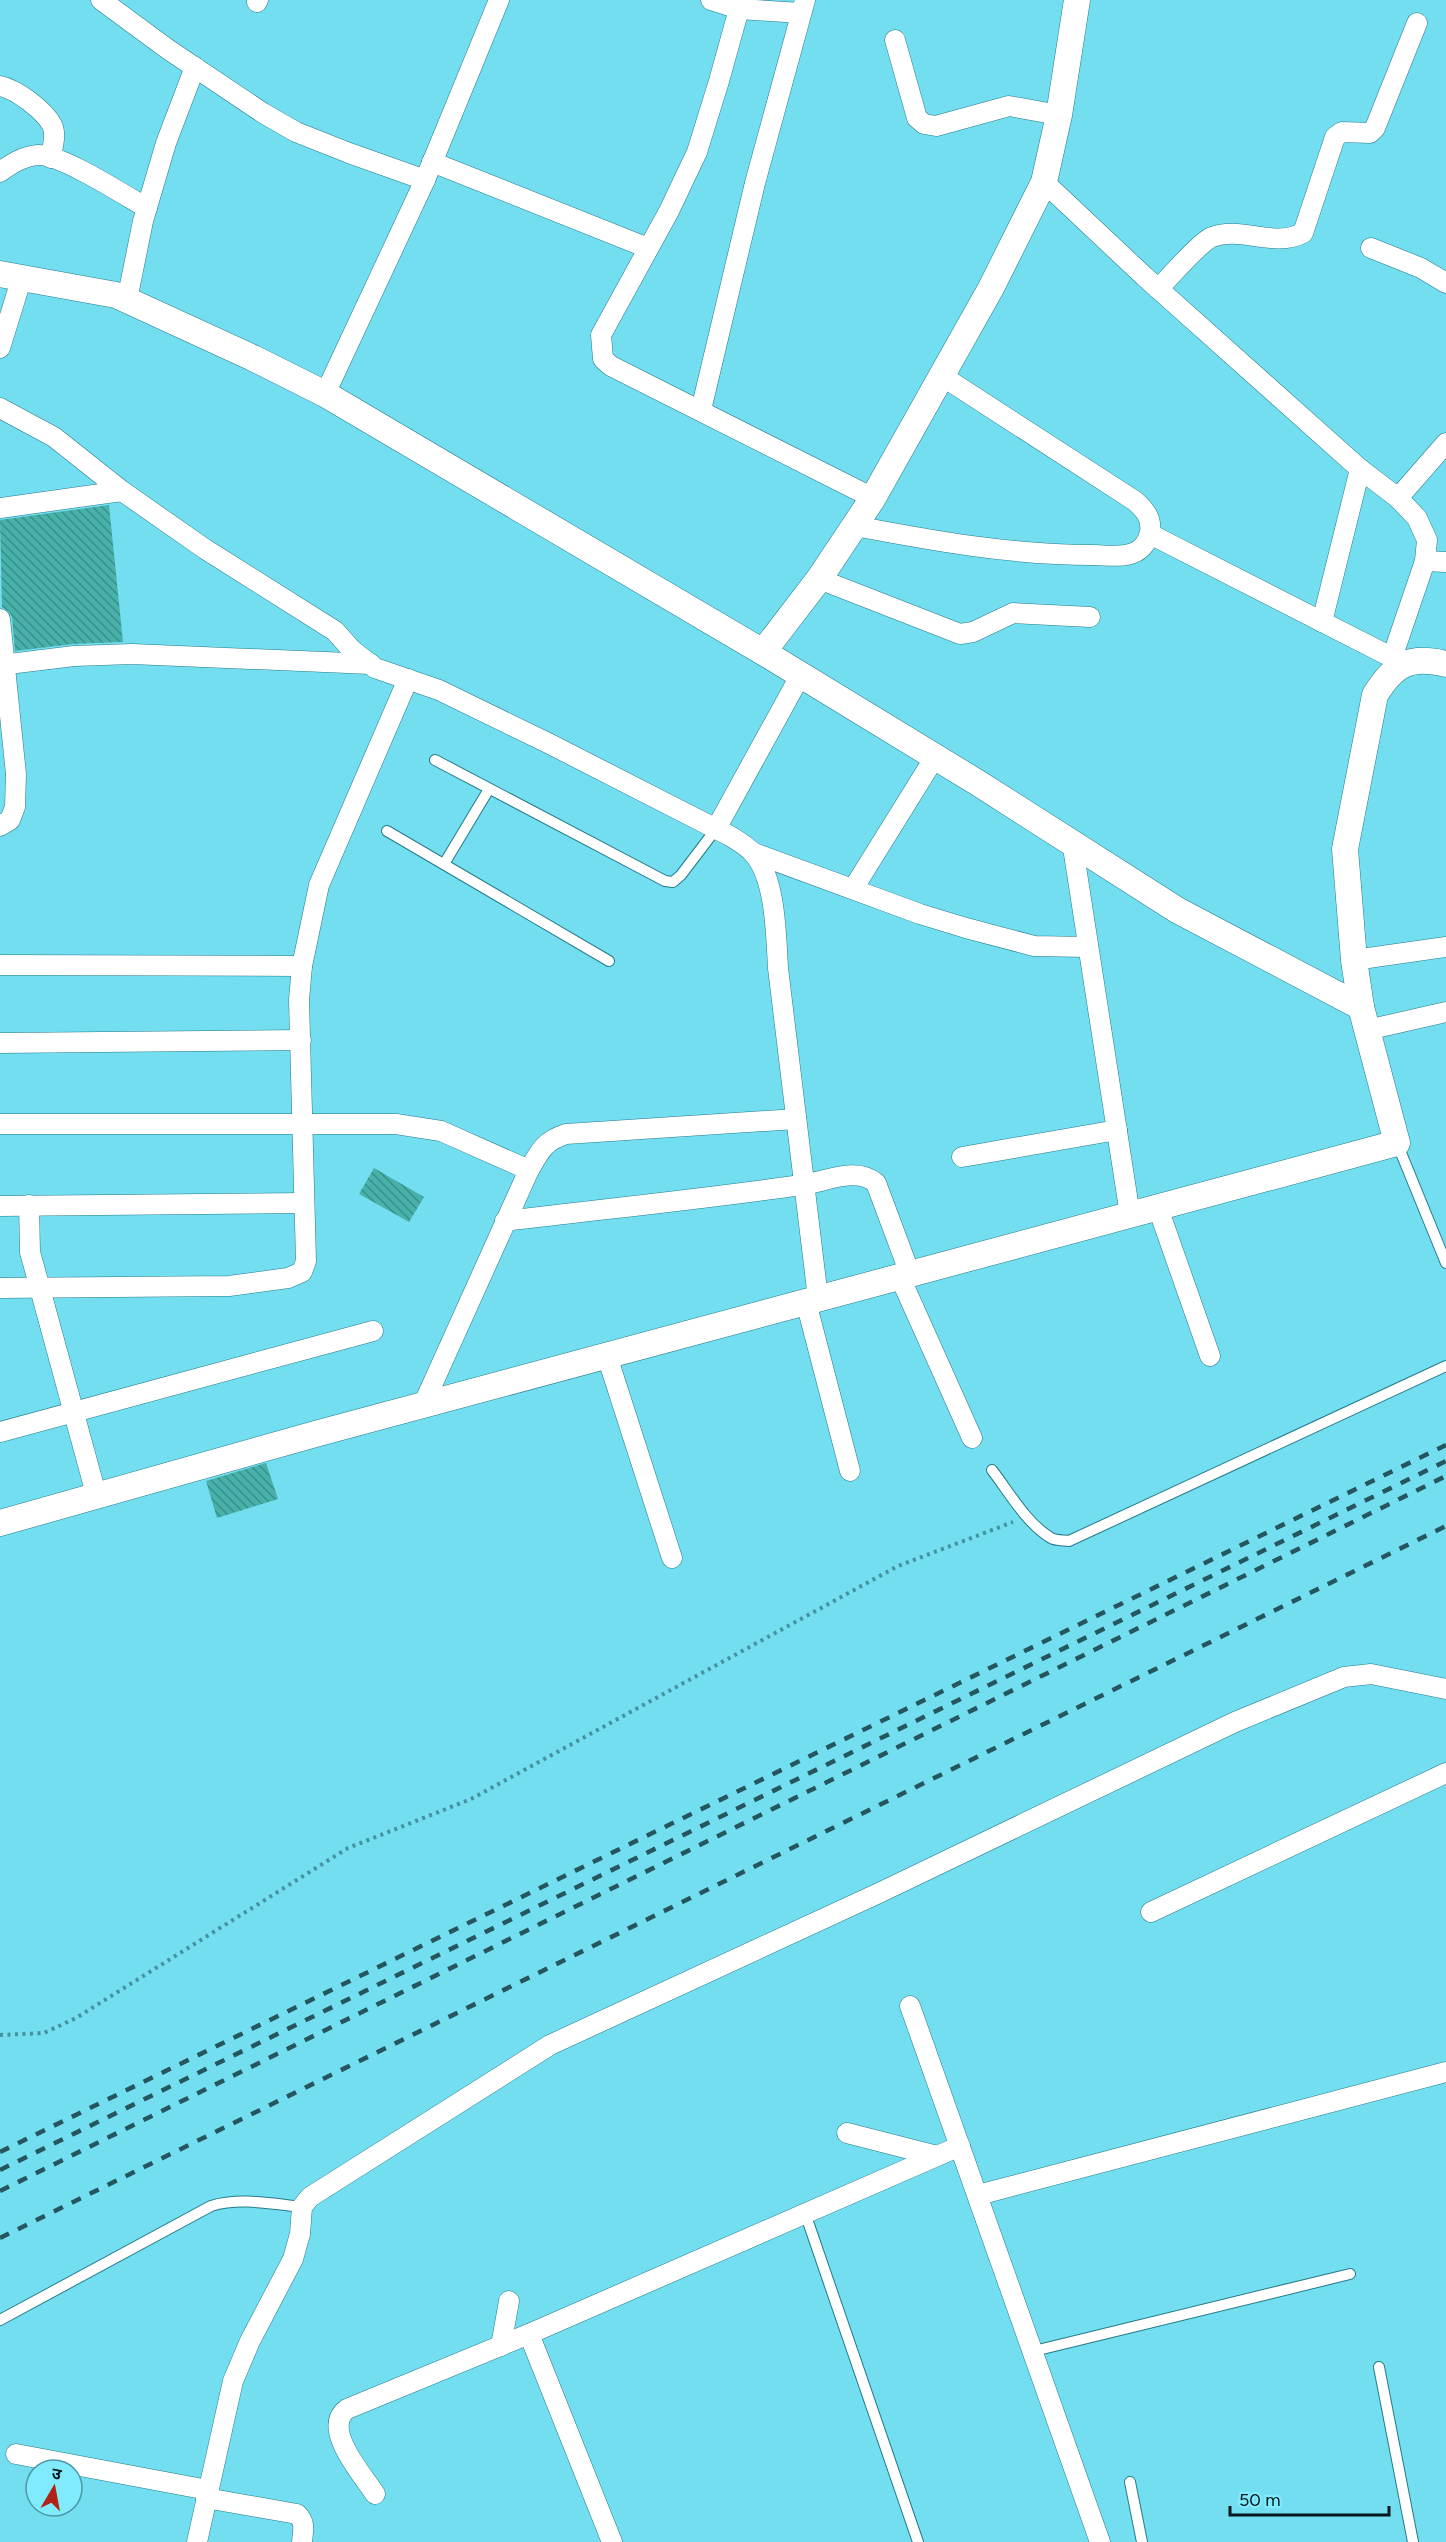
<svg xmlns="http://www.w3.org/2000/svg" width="1446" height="2542" viewBox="0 0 1446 2542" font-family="Figtree,'Noto Sans Devanagari',sans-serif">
<defs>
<pattern id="building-back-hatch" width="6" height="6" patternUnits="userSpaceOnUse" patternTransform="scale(1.5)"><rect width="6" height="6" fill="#47b1aa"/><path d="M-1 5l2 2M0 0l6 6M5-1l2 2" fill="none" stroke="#398f8a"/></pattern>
</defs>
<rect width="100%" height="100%" fill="#72def0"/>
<g fill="url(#building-back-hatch)">
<polygon points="109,505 123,642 73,644 15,651 12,617 9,612 2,607 0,520"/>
<polygon points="374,1168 424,1197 409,1222 359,1194"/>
<polygon points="266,1463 278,1499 217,1518 206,1481"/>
</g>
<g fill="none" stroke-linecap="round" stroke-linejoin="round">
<defs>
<g id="service">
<polyline points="435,760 665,881 673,882 681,875 716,829"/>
<polyline points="387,831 609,961"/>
<polyline points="444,864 489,789"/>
<polyline points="1397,1143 1446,1263"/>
<path d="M992,1470C1009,1492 1026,1523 1051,1538C1056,1541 1064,1540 1069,1541L1446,1366"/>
<polyline points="805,2213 918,2542"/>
<path d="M0,2320L211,2206C240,2197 273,2204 302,2207"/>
<polyline points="1034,2351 1350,2274"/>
<polyline points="1379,2367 1413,2542"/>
<polyline points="1130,2482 1142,2542"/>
</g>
<g id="minor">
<polyline points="101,0 169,50 263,113 296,132 349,153 425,180"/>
<polyline points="711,0 739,9 801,13"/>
<polyline points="257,2 258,0"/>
<polyline points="739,9 719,81 697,152 669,211 601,335 603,359 611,366 873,498"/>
<polyline points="895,40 917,118 924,124 936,126 1009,106 1059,115"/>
<path d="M0,86C16,89 44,110 52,125C57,135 52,148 51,158"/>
<polyline points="432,162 648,248"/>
<path d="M0,172C11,164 23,156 38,155C61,154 124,195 147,208"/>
<polyline points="1044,182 1145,277 1360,469 1398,498 1417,518 1427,540 1425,561 1392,658"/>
<polyline points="1371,248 1421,268 1446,283"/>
<path d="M1158,289C1169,278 1200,242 1212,237C1241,226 1274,248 1303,233L1335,137L1342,132L1370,133L1375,128L1417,23"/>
<polyline points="127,300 143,221 166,143 195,67"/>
<polyline points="0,348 22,277"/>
<polyline points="325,394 425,180 499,0"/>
<path d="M0,408L54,437L122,491L205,549L335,631L352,650L375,668L439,690L548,743L730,836C738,841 747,846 753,853C776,878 776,936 778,968L818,1298"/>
<polyline points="701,410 755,183 805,0"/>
<polyline points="1398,498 1446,443"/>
<polyline points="0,508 122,491"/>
<path d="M855,526C934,541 1012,555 1092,555C1105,555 1121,558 1133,553C1142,550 1148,541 1150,532C1152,518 1145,510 1135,501L942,376"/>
<polyline points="1150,534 1401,662"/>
<polyline points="1425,561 1446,562"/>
<polyline points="819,579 960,634 973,632 1013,613 1090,617"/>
<polyline points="0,619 16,774 15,807 10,820 0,826"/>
<polyline points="1322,622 1360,469"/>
<polyline points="0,665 74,656 132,654 371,664"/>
<polyline points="716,829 800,676"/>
<polyline points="1072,841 1130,1215"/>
<polyline points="754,853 920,914 966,928 1034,946 1088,947"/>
<polyline points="853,889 935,757"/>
<polyline points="1354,960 1446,947"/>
<polyline points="0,965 302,966"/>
<polyline points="1367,1030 1446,1012"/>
<polyline points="0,1043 301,1040"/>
<polyline points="0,1124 396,1124 441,1131 529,1170"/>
<polyline points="962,1157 1117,1130"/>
<polyline points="29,1205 30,1252 96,1494"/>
<polyline points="0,1206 304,1203"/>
<polyline points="1158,1208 1210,1356"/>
<path d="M505,1221C604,1209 703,1199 801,1185C826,1182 855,1166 876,1183L910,1274"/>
<polyline points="900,1277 972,1438"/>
<polyline points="0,1288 229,1286 288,1278 302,1272 306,1261 299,1000 302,966 319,885 408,679"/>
<polyline points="806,1302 850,1471"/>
<polyline points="607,1356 672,1558"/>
<path d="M423,1405L529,1170C540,1151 544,1141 566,1134L796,1119"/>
<polyline points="0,1432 373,1331"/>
<polyline points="1151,1912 1446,1773"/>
<polyline points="910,2006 1100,2542"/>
<polyline points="847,2133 937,2156"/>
<polyline points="978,2195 1446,2072"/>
<polyline points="529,2334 612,2542"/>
<polyline points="501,2346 509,2301"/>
<polyline points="16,2454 208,2490"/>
<path d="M375,2494C362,2474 321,2428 347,2409L529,2334L960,2146"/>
<path d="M206,2498L297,2514C306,2523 303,2530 302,2542"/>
<polyline points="197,2542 233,2381 250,2341 293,2259 300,2234 302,2207 310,2197 550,2045 879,1893 1235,1722 1344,1677 1371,1674 1446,1689"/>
</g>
<g id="tertiary">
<polyline points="0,274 116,295 253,358 325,394 763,652 978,783 1177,910 1361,1007"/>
<polyline points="763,652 819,579 873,498 991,288 1044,182 1059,115 1077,0"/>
<path d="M0,1523L319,1433L1397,1143L1361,1007L1354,960L1345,849L1375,695C1394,664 1410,655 1446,664"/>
</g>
</defs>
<use href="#service" stroke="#247b89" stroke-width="12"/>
<use href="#minor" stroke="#247b89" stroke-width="21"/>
<use href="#tertiary" stroke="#247b89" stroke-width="27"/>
<polyline stroke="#46919e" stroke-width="4" stroke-dasharray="3 4.5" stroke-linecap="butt" points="0,2035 44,2033 76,2018 348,1848 471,1799 898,1566 1013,1522"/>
<use href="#service" stroke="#fff" stroke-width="10"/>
<use href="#minor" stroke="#fff" stroke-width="20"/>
<use href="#tertiary" stroke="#fff" stroke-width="26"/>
<g stroke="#25555d" stroke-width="4.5" stroke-dasharray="10 10" stroke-linecap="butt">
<polyline points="0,2152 1446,1445"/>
<polyline points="0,2170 1446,1461"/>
<polyline points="0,2191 1446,1476"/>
<polyline points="0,2238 1446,1526"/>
</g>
</g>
<g transform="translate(54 2488) rotate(10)"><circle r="28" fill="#80ebfd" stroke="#4e97a3" stroke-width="1.5"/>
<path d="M0-4.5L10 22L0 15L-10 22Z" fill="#b22317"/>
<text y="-9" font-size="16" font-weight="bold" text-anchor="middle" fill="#02181c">उ</text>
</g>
<path d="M1230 2506v9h159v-9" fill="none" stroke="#02181c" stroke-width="3"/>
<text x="1239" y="2506" font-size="18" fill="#02181c" stroke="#80ebfd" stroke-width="4.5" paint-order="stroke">50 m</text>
</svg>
